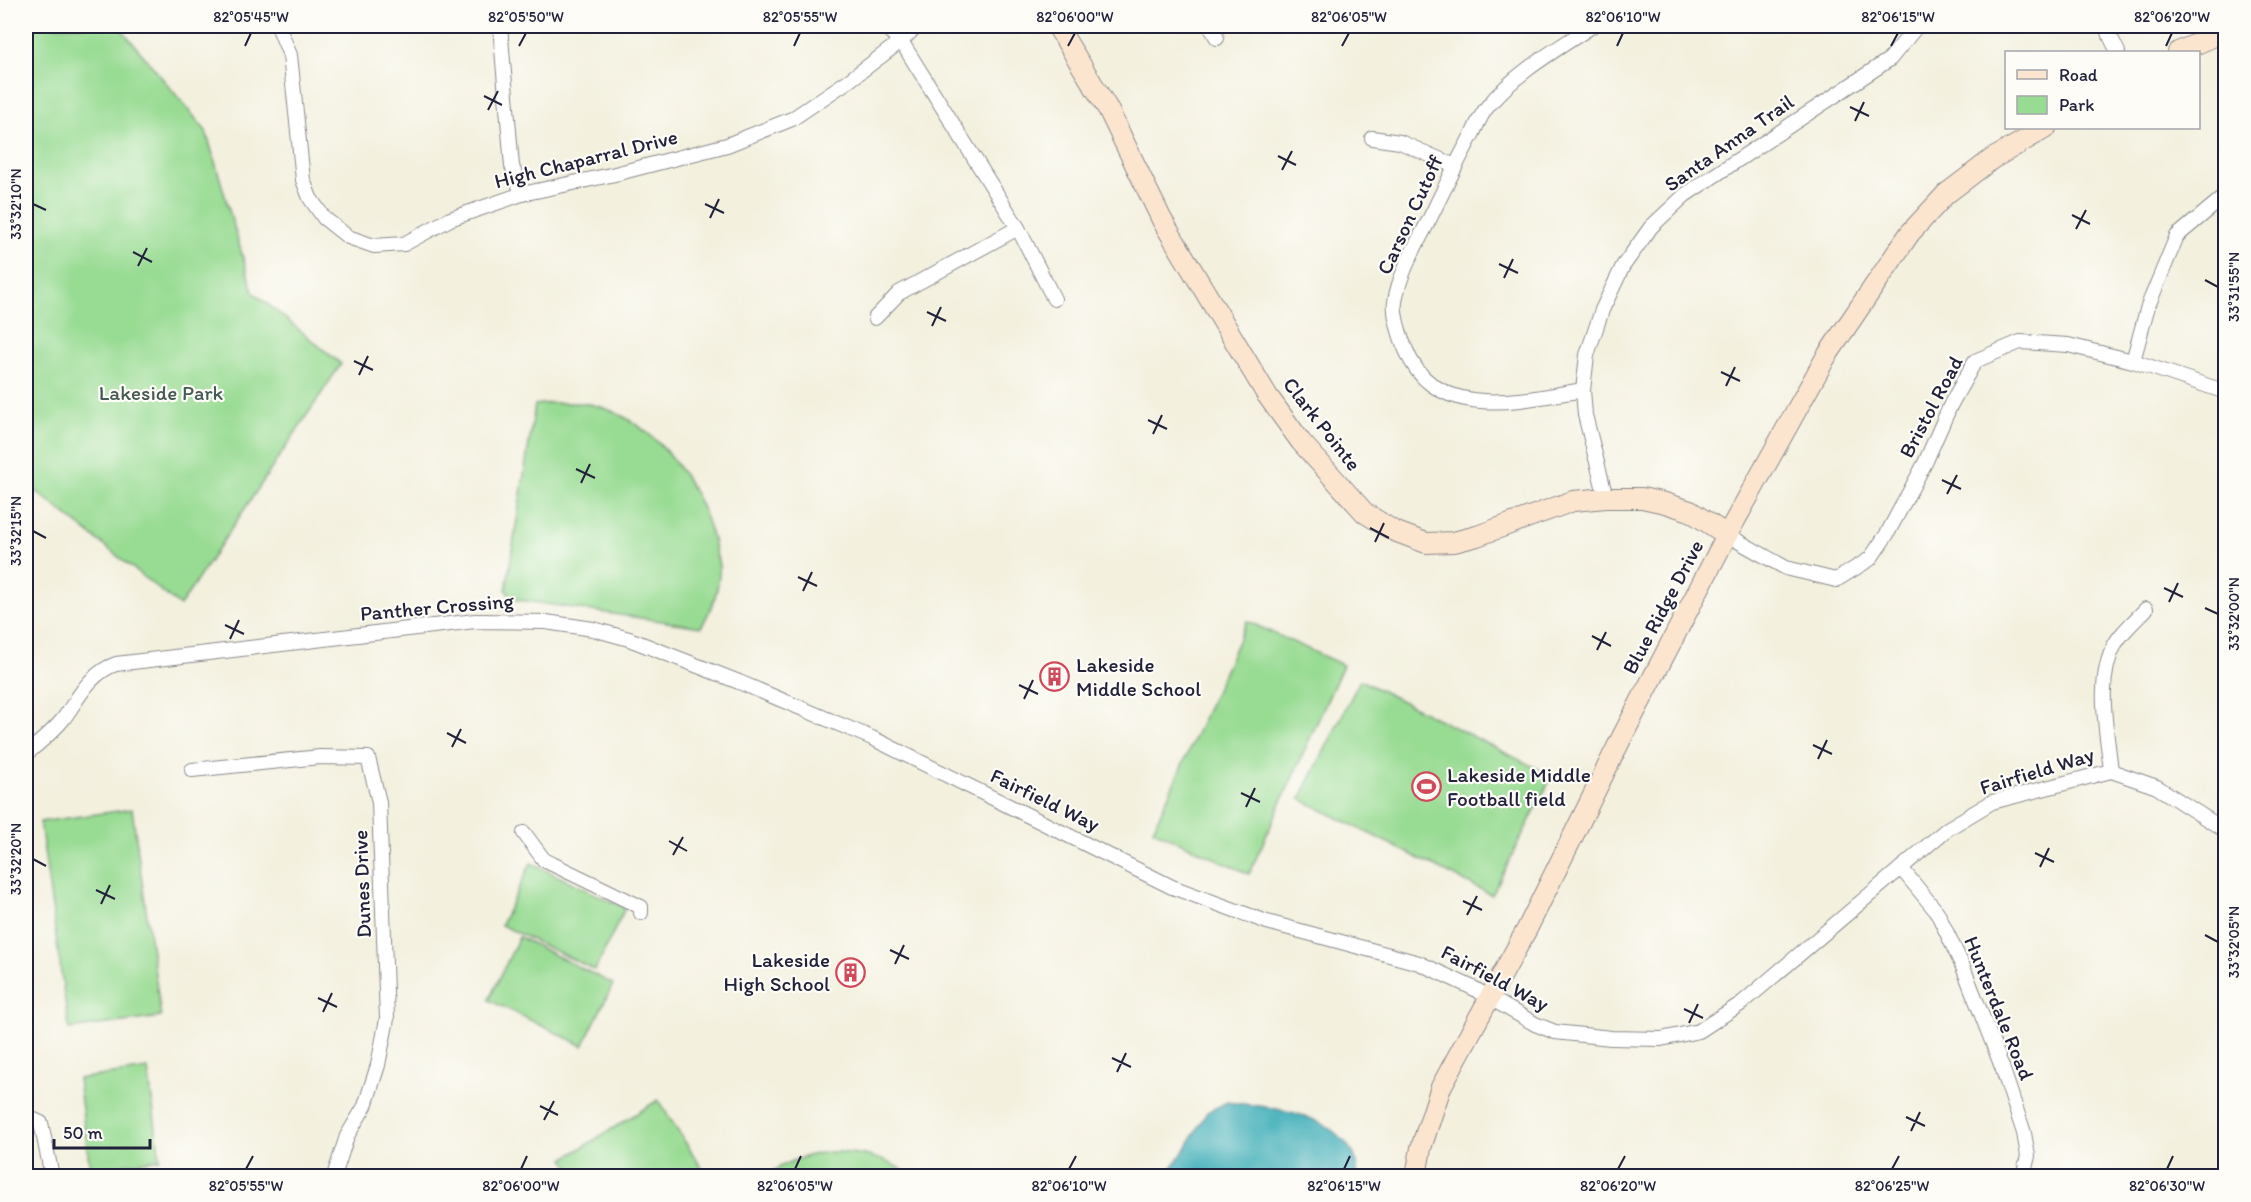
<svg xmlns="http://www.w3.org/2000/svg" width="2251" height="1202" viewBox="0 0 2251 1202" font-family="Itim,sans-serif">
<rect width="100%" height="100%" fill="#fdfcf7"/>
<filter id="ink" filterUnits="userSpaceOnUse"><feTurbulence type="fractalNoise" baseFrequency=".0167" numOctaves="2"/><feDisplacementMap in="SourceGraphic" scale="12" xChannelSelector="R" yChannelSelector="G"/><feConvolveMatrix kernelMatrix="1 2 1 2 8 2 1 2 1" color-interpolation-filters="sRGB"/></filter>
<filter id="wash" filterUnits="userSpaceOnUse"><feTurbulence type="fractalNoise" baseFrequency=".008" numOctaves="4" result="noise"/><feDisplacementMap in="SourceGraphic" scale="24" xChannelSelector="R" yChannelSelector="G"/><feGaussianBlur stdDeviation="1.35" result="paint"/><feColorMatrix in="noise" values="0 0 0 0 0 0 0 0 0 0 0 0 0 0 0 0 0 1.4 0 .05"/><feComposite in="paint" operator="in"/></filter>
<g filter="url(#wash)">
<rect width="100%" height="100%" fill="#f3f0de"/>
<g fill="#98db93" stroke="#5d7e67" stroke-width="1.5">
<polygon points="26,26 119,26 206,131 253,292 341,364 180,606 26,483"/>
<path d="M551,403C568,403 585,402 601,407C660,426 700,487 714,544C715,551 718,559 719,566C720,588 712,609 701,627L512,599L506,590L535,405Z"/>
<polygon points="1247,621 1343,665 1249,874 1153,830"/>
<polygon points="1360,680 1552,776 1492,895 1300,799"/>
<polygon points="132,809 161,1017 69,1029 40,822"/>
<polygon points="531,863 625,908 595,970 501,925"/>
<polygon points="519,937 613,984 583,1046 489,1000"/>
<polygon points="148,1069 160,1159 90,1169 78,1079"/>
<polygon points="658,1100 707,1176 576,1176 564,1159"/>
<path d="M829,1152C860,1152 886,1157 911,1176H767C784,1161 806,1155 829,1152Z"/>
</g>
<path fill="#3dadb8" stroke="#30687a" stroke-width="1.5" d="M1227,1102C1272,1108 1327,1110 1353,1153C1357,1159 1357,1170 1358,1176H1166L1186,1148L1207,1112Z"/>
</g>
<g filter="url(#ink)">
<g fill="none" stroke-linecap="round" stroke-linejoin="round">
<defs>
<g id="street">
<polyline points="278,26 290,55 303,180 310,198 324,218 348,237 374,246 404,244 450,219 522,194 615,174 727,145 792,119 851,79 901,41 917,26"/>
<polyline points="500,26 512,166 522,194"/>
<polyline points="884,26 901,41 1018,228 1054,299"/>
<polyline points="1210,26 1217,38"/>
<polyline points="2105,26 2118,52"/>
<polyline points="1372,138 1400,142 1455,166"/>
<polyline points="875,318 899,293 1018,228"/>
<polyline points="2133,361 2148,306 2177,236 2226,195"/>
<path d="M1583,390C1522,400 1435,423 1406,350C1401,339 1393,314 1395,302C1399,272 1419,241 1432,214C1445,187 1458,160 1473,133C1477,124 1482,113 1488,106C1516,72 1556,50 1592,26"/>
<polyline points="1606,498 1585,415 1583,390 1587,355 1602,310 1623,266 1651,227 1685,195 1890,59 1917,26"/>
<polyline points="1727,535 1786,568 1836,580 1870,559 1887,534 1925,463 1951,404 1975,361 2020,342 2068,345 2133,361 2226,392"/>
<path d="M26,754C39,743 53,732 64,718C79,697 90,673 116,664L475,621L546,622L593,629L629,639L739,682L872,738L1172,887L1267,922L1419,963L1473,988L1535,1024L1555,1032L1611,1038L1661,1039L1699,1031L1742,1003L1947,829L1992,802L2111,771L2157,787L2226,831"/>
<polyline points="192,770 320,757 368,758 379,802 387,1019 378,1065 365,1106 347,1136 334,1176"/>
<path d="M2111,771C2107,730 2095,682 2115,644C2122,631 2136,620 2146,609"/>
<polyline points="524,833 544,860 641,907 641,913"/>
<polyline points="1901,868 1937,912 1963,967 2002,1067 2024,1133 2028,1156 2023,1176"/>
<polyline points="26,1119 30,1118 41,1123 52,1176"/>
</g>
<g id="secondary">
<polyline points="1057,26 1108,109 1162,220 1267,395 1301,442 1365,513 1394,531 1426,543 1454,542 1477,536 1573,501 1606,498 1642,498 1665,503 1690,511 1727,535"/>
<polyline points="2178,52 2226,31"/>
<polyline points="1416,1176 1421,1148 1441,1087 1527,929 1623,735 1727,535 1826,357 1910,233 1946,194 1992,159 2046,128"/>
</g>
</defs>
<use href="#street" stroke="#8a898c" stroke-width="16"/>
<use href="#secondary" stroke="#8a898c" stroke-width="22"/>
<use href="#street" stroke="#fff" stroke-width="14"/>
<use href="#secondary" stroke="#fbe5cf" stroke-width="20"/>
</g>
</g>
<path fill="none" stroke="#22223b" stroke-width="2" d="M245,46L251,33M519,46L526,33M794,46L800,33M1068,46L1075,33M1342,46L1349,33M1617,46L1623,33M1891,46L1898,33M2166,46L2172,33M484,96L502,105M1850,107L1869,116M488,110L498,91M1855,121L1864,102M1278,156L1296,165M1282,170L1292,151M33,204L46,210M705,204L724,213M2072,215L2090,224M710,218L719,199M2076,229L2086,210M133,252L152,262M1499,264L1518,273M138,266L147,248M1504,278L1513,259M2205,280L2218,287M927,312L946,321M932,326L941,307M354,361L373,370M1721,372L1740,381M359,375L368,356M1726,386L1735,367M1148,420L1167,429M1153,434L1162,415M576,469L595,478M1942,480L1961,489M581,483L590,464M1947,494L1957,475M1370,528L1389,538M33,531L46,538M1375,542L1384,523M798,577L817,586M2164,588L2183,597M803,591L812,572M2169,602L2178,583M2205,608L2218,614M225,625L244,634M1592,636L1611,646M230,639L239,620M1597,650L1606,632M1019,685L1038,694M1024,699L1033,680M447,733L466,743M1813,745L1832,754M452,747L461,729M1818,759L1827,740M1241,793L1260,802M1246,807L1255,788M669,841L687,851M2035,853L2054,862M673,855L683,837M33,859L46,866M2040,867L2049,848M96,890L115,899M1463,901L1482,910M101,904L110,885M1467,915L1477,896M2205,935L2218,942M890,950L909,959M895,964L904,945M318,998L337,1007M1684,1009L1703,1018M323,1012L332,993M1689,1023L1698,1004M1112,1058L1131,1067M1117,1072L1126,1053M540,1106L558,1115M1906,1117L1925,1126M544,1120L554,1101M1911,1131L1920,1112M246,1169L253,1156M521,1169L527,1156M795,1169L801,1156M1069,1169L1076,1156M1344,1169L1350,1156M1618,1169L1625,1156M1892,1169L1899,1156M2167,1169L2173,1156"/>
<defs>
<symbol id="building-ring" viewBox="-11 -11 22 22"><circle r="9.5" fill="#fdfcf7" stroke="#d1495b" stroke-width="1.5"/><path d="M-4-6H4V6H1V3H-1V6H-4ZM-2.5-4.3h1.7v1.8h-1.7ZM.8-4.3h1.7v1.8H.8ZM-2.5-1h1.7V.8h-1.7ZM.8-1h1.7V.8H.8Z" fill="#d1495b"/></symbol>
<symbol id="stadium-ring" viewBox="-11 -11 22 22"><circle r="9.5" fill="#fdfcf7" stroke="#d1495b" stroke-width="1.5"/><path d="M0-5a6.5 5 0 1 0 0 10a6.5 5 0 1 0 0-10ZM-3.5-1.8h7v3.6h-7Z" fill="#d1495b"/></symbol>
</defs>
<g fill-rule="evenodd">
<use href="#building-ring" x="1038" y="660" width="33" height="33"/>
<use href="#stadium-ring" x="1410" y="770" width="33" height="33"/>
<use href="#building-ring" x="834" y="956" width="33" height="33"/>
</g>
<g text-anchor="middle" stroke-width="4.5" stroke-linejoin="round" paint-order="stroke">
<g font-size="21" fill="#22223b" stroke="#fdfcf7">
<text transform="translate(1729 143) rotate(-35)" y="7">Santa Anna Trail</text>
<text transform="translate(586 159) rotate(-14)" y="7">High Chaparral Drive</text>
<text transform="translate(1410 215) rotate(-65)" y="7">Carson Cutoff</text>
<text transform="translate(1931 407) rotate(-62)" y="7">Bristol Road</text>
<text transform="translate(1322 424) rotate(52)" y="7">Clark Pointe</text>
<text transform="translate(437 607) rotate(-5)" y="7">Panther Crossing</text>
<text transform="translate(1663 607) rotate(-62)" y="7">Blue Ridge Drive</text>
<text transform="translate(2037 771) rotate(-17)" y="7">Fairfield Way</text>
<text transform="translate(1045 800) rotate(26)" y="7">Fairfield Way</text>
<text transform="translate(362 884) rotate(-92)" y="7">Dunes Drive</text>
<text transform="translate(1495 978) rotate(28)" y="7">Fairfield Way</text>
<text transform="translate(1999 1008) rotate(68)" y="7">Hunterdale Road</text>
</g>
<g font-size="21" fill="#455a55" stroke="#fdfcf7">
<text x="161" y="400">Lakeside Park</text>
</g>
<g font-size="21" fill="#22223b" stroke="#fdfcf7" text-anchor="start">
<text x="1076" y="672">Lakeside<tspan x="1076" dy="24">Middle School</tspan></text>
<text x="1447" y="782">Lakeside Middle<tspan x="1447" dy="24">Football field</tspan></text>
<text x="830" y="967" text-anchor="end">Lakeside<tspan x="830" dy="24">High School</tspan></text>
</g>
</g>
<rect width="2251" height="1202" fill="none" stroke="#fdfcf7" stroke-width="66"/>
<rect x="2005" y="51" width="195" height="78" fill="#fdfcf7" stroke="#a5a5ac" stroke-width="1.5"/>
<rect x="2017" y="70" width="30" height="9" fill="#fbe5cf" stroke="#a5a5ac" stroke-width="1.5"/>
<text x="2059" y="81" font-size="18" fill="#22223b">Road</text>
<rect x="2017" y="96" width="30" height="18" fill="#98db93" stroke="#a5a5ac" stroke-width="1.5"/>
<text x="2059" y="111" font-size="18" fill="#22223b">Park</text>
<path d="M54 1139v9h96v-9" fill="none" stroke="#22223b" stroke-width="3"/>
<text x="63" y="1139" font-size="18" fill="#22223b" stroke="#fdfcf7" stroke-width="4.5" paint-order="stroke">50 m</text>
<rect x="33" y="33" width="2185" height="1136" fill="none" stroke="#22223b" stroke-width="2"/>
<g font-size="15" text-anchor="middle" fill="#22223b">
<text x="251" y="22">82°05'45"W</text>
<text x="526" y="22">82°05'50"W</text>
<text x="800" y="22">82°05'55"W</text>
<text x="1075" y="22">82°06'00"W</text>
<text x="1349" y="22">82°06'05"W</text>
<text x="1623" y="22">82°06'10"W</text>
<text x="1898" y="22">82°06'15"W</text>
<text x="2172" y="22">82°06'20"W</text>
<text transform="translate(16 204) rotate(-90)" y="5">33°32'10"N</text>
<text transform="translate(2234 287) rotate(-90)" y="5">33°31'55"N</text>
<text transform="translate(16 531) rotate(-90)" y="5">33°32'15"N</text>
<text transform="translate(2234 614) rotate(-90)" y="5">33°32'00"N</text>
<text transform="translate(16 859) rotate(-90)" y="5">33°32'20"N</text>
<text transform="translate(2234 942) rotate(-90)" y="5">33°32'05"N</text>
<text x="246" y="1191">82°05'55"W</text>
<text x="521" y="1191">82°06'00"W</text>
<text x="795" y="1191">82°06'05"W</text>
<text x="1069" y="1191">82°06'10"W</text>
<text x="1344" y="1191">82°06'15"W</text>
<text x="1618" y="1191">82°06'20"W</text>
<text x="1892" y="1191">82°06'25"W</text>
<text x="2167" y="1191">82°06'30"W</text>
</g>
</svg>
